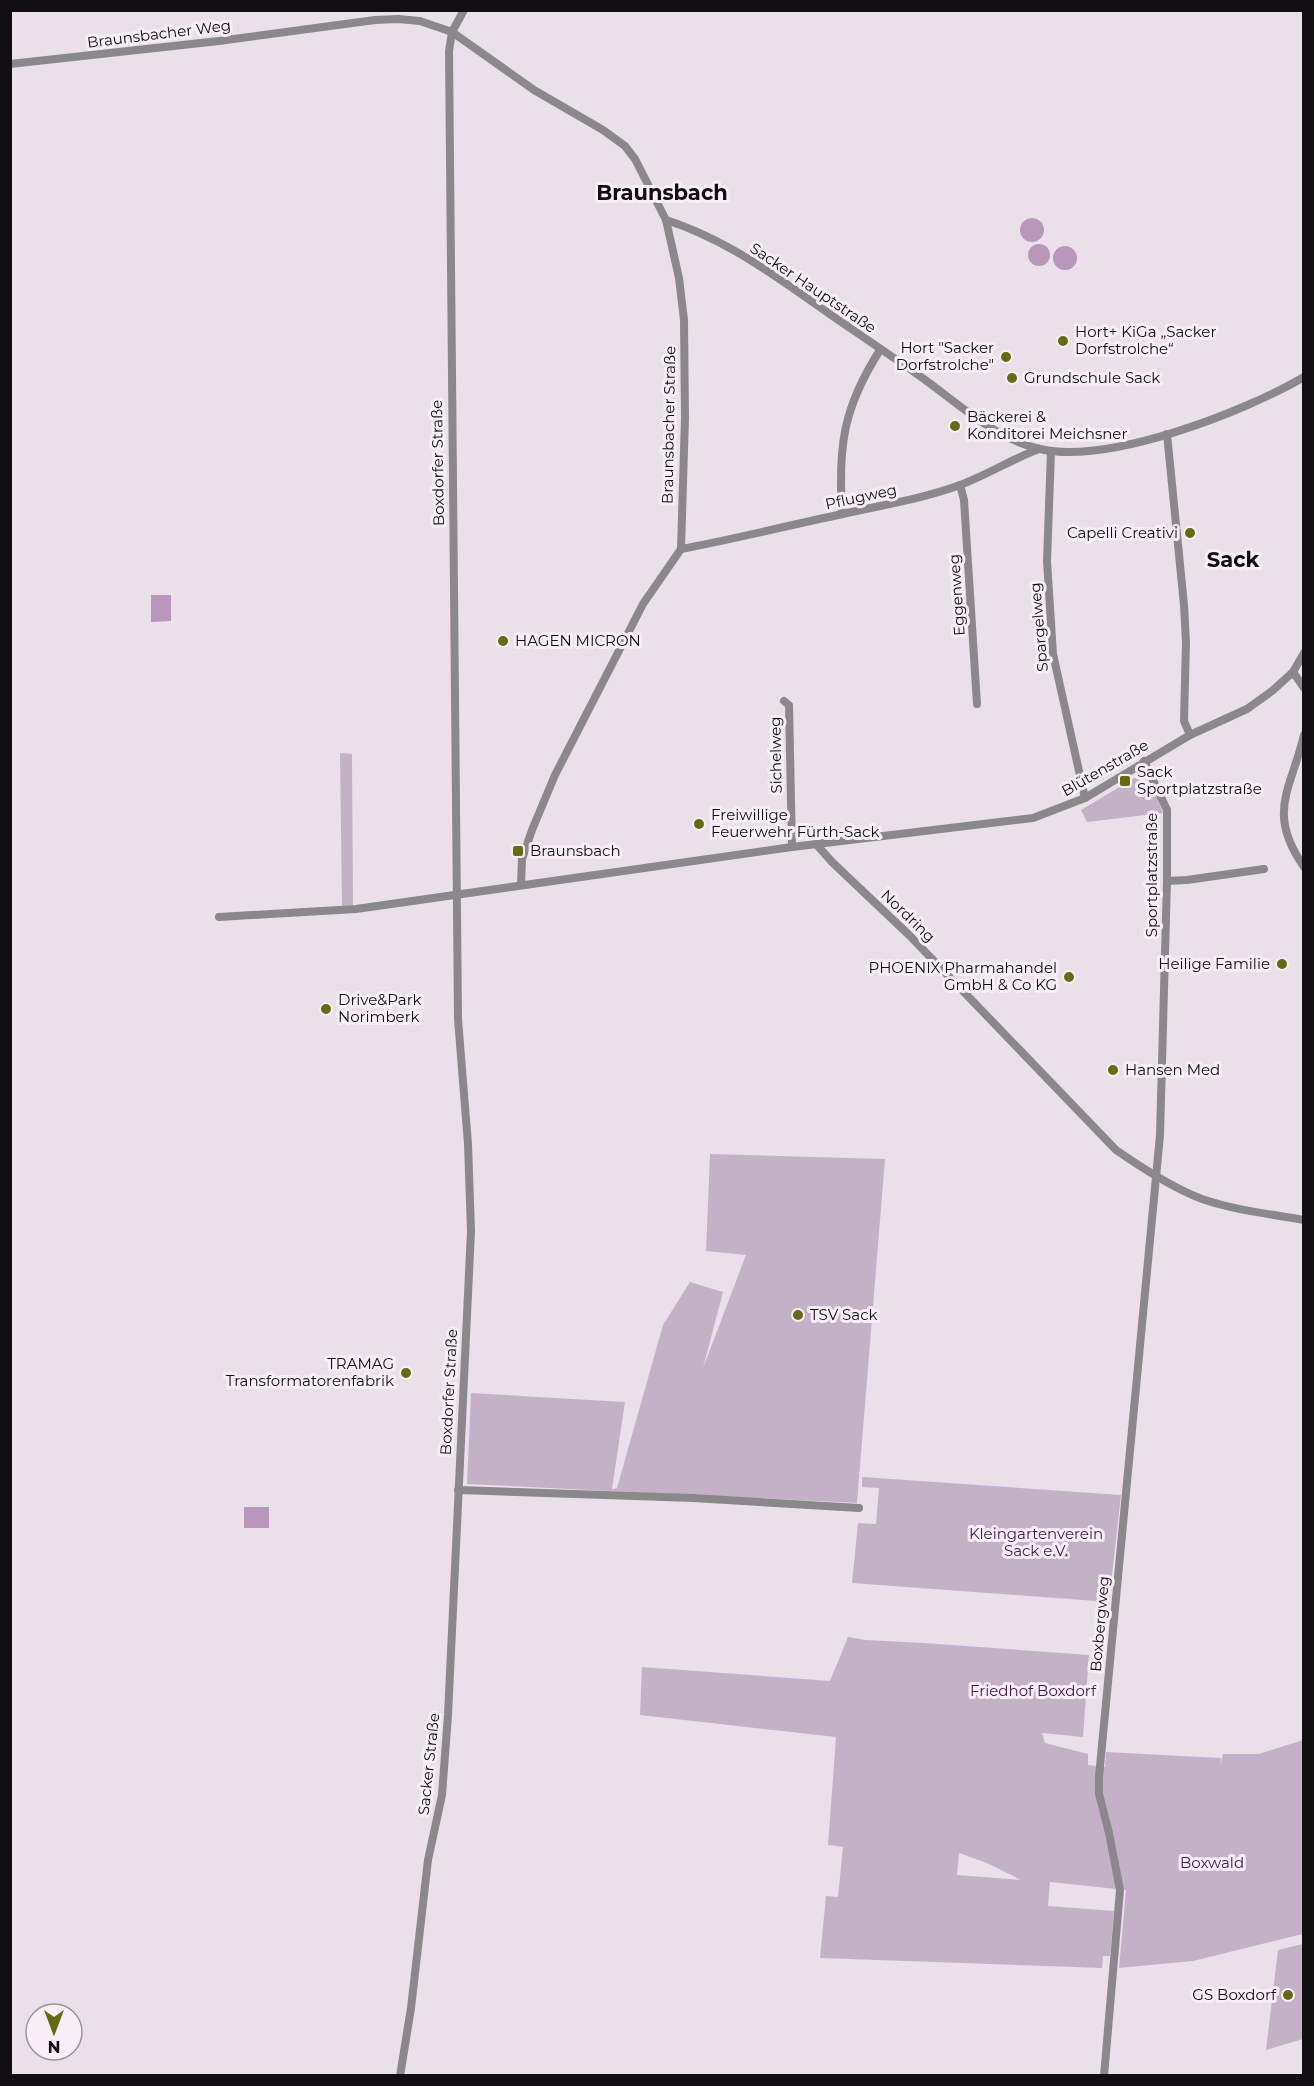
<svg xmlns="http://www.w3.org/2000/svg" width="1314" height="2086" viewBox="0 0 1314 2086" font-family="Montserrat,sans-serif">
<rect width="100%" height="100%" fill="#eae0ea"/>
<g fill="#c5b1c7" fill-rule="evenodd">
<polygon points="340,753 352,754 353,905 342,906"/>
<path d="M1136,777C1153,782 1157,798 1163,813L1087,822L1081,810Z"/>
<polygon points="710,1154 885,1159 857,1503 467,1484 471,1393 625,1402 612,1489 617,1488 663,1325 690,1282 723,1292 703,1368 746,1255 706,1251"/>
<polygon points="862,1477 1121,1495 1109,1602 852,1583 858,1523 876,1524 879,1488 862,1487"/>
<path d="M848,1637L865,1640L924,1643L1089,1655L1083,1737L1042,1733L1045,1743L1088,1754V1765L1105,1767L1106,1752L1221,1758L1220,1766L1223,1754H1259L1303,1740V1934L1193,1961L1119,1968L1126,1890L1050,1882L1048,1906L1114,1911L1110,1956H1103L1102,1968L820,1958L826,1896L838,1897L843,1847L828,1845L836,1737L640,1715L642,1667L830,1681ZM959,1853L987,1863L1021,1880L957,1875Z"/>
<polygon points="1303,1944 1303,2039 1266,2050 1278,1950"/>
</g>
<g fill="#b897ba">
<circle cx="1032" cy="230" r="12"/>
<circle cx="1039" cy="255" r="11"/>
<circle cx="1065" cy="258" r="12"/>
<polygon points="151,595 171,595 171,621 151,622"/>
<rect x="244" y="1507" width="25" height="21"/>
</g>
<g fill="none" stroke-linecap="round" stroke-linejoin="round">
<g stroke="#8b888c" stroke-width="8">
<polyline points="10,64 219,41 375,20 398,19 420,21 452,32 534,90 603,130 625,146 635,159 666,220 679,278 684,320 685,418 681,549 643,604 555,775 532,830 522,859 521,885"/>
<path d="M666,220C726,239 779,278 831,315C863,337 896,359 928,382C962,407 998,440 1040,449C1108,465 1244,412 1304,377"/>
<polyline points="1167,434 1184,605 1186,642 1184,721 1190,735"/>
<polyline points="1051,451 1047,561 1053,654 1085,798"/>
<polyline points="960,485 964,500 977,704"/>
<path d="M842,514C838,446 843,408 880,350"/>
<path d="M681,549C736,539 789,525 843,514C882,505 922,499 960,485C987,475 1012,459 1039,449"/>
<polyline points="1293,672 1304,688"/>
<polyline points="784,701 789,705 792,847"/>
<path d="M1304,735C1291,790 1266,812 1304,867"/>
<path d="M816,844L832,862L909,935L1116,1150C1142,1168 1173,1188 1202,1199C1234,1210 1270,1214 1304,1220"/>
<polyline points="1167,881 1187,880 1264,869"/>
<polyline points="219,917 356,909 792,847 1033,818 1085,798 1190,735 1247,709 1272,691 1293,672 1304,653"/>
<polyline points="458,1490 693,1498 859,1508"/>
<polyline points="400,2076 411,2008 428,1860 442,1795 448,1715 471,1231 468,1144 458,1019 449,51 452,32 464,10"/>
<polyline points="1104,2076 1120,1890 1109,1833 1099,1794 1099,1777 1160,1135 1167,881 1167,810 1144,761"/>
</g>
</g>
<g fill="#656b0e" stroke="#f7eef8" stroke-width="2">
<circle cx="1063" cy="341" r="6"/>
<circle cx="1006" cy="357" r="6"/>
<circle cx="1012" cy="378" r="6"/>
<circle cx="955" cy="426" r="6"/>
<circle cx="1190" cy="533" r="6"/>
<circle cx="503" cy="641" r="6"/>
<rect x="1119" y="775" width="12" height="12" rx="3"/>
<circle cx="699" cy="824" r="6"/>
<rect x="512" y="845" width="12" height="12" rx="3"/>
<circle cx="1282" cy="964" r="6"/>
<circle cx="1069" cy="977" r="6"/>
<circle cx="326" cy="1009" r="6"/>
<circle cx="1113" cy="1070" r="6"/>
<circle cx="798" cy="1315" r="6"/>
<circle cx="406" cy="1373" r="6"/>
<circle cx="1288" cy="1995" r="6"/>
</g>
<g text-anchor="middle" stroke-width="6" stroke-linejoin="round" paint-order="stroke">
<g font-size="15" fill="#110e11" stroke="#f7eef8">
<text transform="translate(159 34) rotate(-7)" y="5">Braunsbacher Weg</text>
<text transform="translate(813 288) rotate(34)" y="5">Sacker Hauptstraße</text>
<text transform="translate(669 425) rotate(-89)" y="5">Braunsbacher Straße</text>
<text transform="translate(438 463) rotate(-91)" y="5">Boxdorfer Straße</text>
<text transform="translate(861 497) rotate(-12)" y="5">Pflugweg</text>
<text transform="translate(957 595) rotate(-94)" y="5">Eggenweg</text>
<text transform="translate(1039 627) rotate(-95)" y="5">Spargelweg</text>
<text transform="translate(776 755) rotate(-91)" y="5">Sichelweg</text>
<text transform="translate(1105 768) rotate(-30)" y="5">Blütenstraße</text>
<text transform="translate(1152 875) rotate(-90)" y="5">Sportplatzstraße</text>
<text transform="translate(908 916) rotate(44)" y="5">Nordring</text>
<text transform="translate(449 1392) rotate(-87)" y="5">Boxdorfer Straße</text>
<text transform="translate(1100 1624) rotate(-85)" y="5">Boxbergweg</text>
<text transform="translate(429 1764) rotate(-84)" y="5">Sacker Straße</text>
</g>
<g font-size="15" fill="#110e11" stroke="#f7eef8" text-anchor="start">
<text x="1075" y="337">Hort+ KiGa „Sacker<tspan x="1075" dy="17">Dorfstrolche“</tspan></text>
<text x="994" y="353" text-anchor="end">Hort "Sacker<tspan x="994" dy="17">Dorfstrolche"</tspan></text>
<text x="1024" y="383">Grundschule Sack</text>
<text x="967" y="422">Bäckerei &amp;<tspan x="967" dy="17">Konditorei Meichsner</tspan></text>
<text x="1178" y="538" text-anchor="end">Capelli Creativi</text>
<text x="515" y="646">HAGEN MICRON</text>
<text x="1137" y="777">Sack<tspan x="1137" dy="17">Sportplatzstraße</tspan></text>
<text x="711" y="820">Freiwillige<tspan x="711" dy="17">Feuerwehr Fürth-Sack</tspan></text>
<text x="530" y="856">Braunsbach</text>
<text x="1270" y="969" text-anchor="end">Heilige Familie</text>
<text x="1057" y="973" text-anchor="end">PHOENIX Pharmahandel<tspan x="1057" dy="17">GmbH &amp; Co KG</tspan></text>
<text x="338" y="1005">Drive&amp;Park<tspan x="338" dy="17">Norimberk</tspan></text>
<text x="1125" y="1075">Hansen Med</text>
<text x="810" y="1320">TSV Sack</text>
<text x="394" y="1369" text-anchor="end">TRAMAG<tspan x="394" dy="17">Transformatorenfabrik</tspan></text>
<text x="1276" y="2000" text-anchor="end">GS Boxdorf</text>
</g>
<g font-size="15" fill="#431947" stroke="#f7eef8">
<text x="1036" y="1539">Kleingartenverein<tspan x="1036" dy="17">Sack e.V.</tspan></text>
<text x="1033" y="1696">Friedhof Boxdorf</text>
<text x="1212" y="1868">Boxwald</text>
</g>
<g font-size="21" font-weight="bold" fill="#110e11" stroke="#f7eef8">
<text x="662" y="200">Braunsbach</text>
<text x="1233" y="567">Sack</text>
</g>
</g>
<rect width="1314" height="2086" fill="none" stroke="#110e11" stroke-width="24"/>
<g transform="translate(54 2032) rotate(180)"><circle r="28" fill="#f7eef8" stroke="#9b949c" stroke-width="1.5"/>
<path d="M0-4.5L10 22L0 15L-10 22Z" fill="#656b0e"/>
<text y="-9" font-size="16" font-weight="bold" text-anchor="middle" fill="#110e11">N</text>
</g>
</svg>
